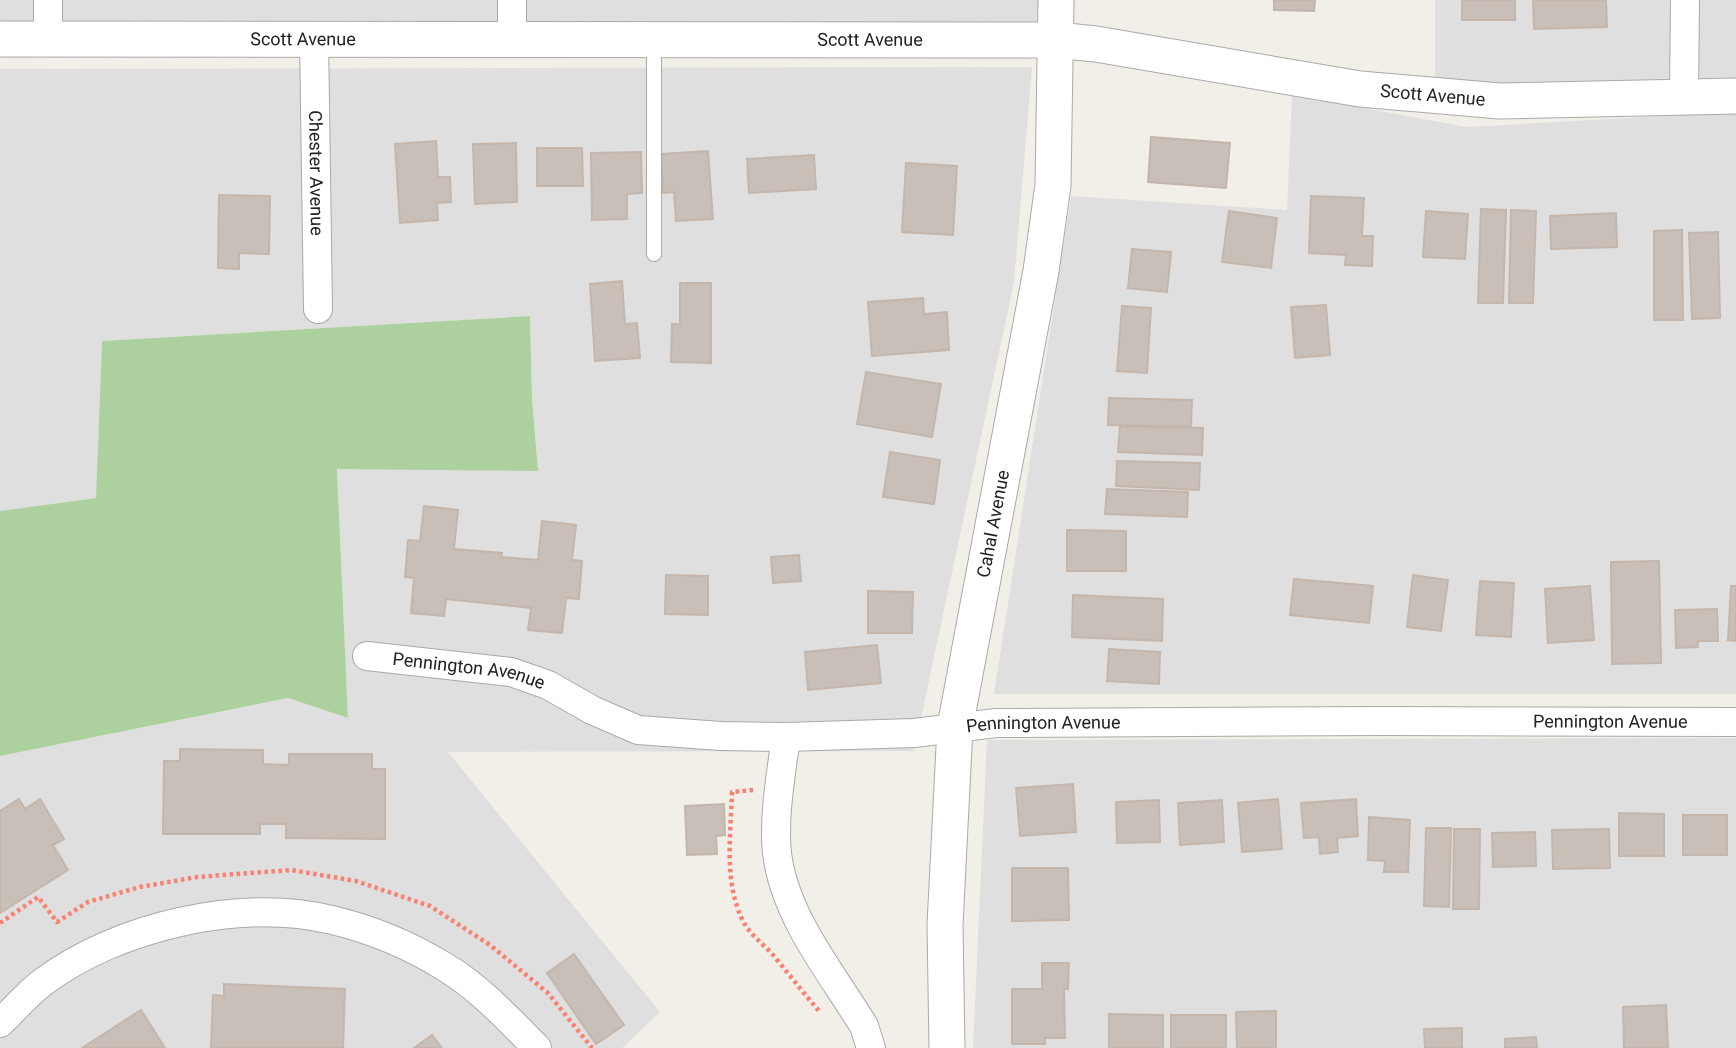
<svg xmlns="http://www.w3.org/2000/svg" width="1736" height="1048" viewBox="0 0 1736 1048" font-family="Roboto,sans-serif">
<rect width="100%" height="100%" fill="#f2efe9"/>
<g fill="#e0dfdf">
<polygon points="0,0 1038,0 1038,27 0,21"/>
<polygon points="1435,0 1736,0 1736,82 1435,88"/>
<polygon points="1032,67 1014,282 914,751 448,752 660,1012 622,1048 0,1048 0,756 288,698 348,718 337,468 538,471 532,398 530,316 102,341 96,498 0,511 0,69"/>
<polygon points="1292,95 1467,127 1736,112 1736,694 994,694 1071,196 1287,210"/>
<polygon points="1736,738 1736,1048 973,1048 987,740"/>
</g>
<polygon fill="#add19e" points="530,316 532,398 538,471 337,469 348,718 288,698 0,756 0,511 96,498 102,341"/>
<g fill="#c7bfb8" stroke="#c4b6ab" stroke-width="2">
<polygon points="1274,0 1315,0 1314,11 1274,10"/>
<rect x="1462" y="0" width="53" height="20"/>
<polygon points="1533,0 1606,0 1607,27 1534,29"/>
<polygon points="1151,137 1230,143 1226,188 1148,182"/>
<polygon points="436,141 438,177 450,177 451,202 437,203 438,220 400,223 395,144"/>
<polygon points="516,143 517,202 475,204 473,144"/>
<polygon points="537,148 582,148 583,186 537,186"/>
<polygon points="708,151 713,219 676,221 674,192 663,193 661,154"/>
<polygon points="641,152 642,193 627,194 627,219 592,220 591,153"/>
<polygon points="814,155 816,189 749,193 747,159"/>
<polygon points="906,163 957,166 953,235 902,232"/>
<polygon points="219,195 270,196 269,254 239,253 239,269 218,268"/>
<polygon points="1311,196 1364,198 1362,236 1373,236 1372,266 1345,265 1346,255 1309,253"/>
<polygon points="1481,209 1506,210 1503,303 1478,303"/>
<polygon points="1511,210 1536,211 1533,303 1509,303"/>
<polygon points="1229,211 1277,218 1271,268 1222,262"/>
<polygon points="1426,211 1468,214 1465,259 1423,257"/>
<polygon points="1616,213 1617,247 1551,249 1550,216"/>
<polygon points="1682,230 1683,320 1654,320 1654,231"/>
<polygon points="1718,232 1720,318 1692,319 1689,233"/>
<polygon points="1132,249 1171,252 1167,292 1128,288"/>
<polygon points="622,281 625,324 637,323 640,358 595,361 590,284"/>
<polygon points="680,283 711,283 711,363 671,362 672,324 680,324"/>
<polygon points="923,298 924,314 947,312 949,350 872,356 868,302"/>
<polygon points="1326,305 1330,355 1295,358 1291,307"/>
<polygon points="1122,306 1151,308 1147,373 1117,371"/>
<polygon points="866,372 941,384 932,437 857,424"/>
<polygon points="1109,398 1192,400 1191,427 1108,425"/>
<polygon points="1120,426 1203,428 1202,455 1118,452"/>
<polygon points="890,452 940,460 934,504 883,497"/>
<polygon points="1117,461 1200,463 1199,490 1116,486"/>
<polygon points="1107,489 1188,492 1187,517 1105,514"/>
<polygon points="424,506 458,510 454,549 502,553 501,557 538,560 542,521 576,525 572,560 582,561 579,599 566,598 562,633 528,630 531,608 446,599 444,616 411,613 414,578 405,577 408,540 420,541"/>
<polygon points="1067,530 1126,531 1126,571 1067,571"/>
<polygon points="799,555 801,581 773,583 771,557"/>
<polygon points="1659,561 1661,663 1612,664 1611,562"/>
<polygon points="666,575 708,576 708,615 665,614"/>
<polygon points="1413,575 1448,580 1441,631 1407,627"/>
<polygon points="1294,579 1373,586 1369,623 1290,615"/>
<polygon points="1480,581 1514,583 1511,637 1476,635"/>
<polygon points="1590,586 1594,640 1548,643 1545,589"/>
<polygon points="1731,586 1736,586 1736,641 1728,640"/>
<polygon points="868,591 913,592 912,633 868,633"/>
<polygon points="1073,595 1163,599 1162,641 1072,637"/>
<polygon points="1717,609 1718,641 1698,641 1698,647 1676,648 1675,610"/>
<polygon points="877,645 881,683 808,690 805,652"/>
<polygon points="1109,649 1160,652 1159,684 1107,681"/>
<polygon points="180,749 263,750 263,764 289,765 289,754 372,754 372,769 385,769 385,839 286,838 286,824 260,824 260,834 163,834 164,761 180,761"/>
<polygon points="1073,784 1076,832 1020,836 1016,788"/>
<polygon points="19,799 25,809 40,799 64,839 53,845 68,870 0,913 0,811"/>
<polygon points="1278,799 1282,849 1242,852 1238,803"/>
<polygon points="1356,799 1358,836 1337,838 1338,852 1320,854 1319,837 1304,838 1301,803"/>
<polygon points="1159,800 1160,842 1117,843 1116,802"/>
<polygon points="1222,800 1224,842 1180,845 1178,803"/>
<polygon points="724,804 725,835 716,836 717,854 687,855 685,806"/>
<polygon points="1619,813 1664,814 1664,856 1619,856"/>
<rect x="1683" y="815" width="44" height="40"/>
<polygon points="1369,817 1410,820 1408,872 1384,872 1385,861 1368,860"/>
<polygon points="1426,828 1451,828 1449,907 1424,906"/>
<polygon points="1454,829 1480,829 1479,909 1453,909"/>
<polygon points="1609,829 1610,868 1553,869 1552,830"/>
<polygon points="1535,832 1536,866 1493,867 1492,833"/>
<polygon points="1012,868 1068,868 1069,920 1012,921"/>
<polygon points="574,954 624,1025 596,1044 547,973"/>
<polygon points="1042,963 1069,963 1068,989 1064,989 1065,1038 1045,1038 1045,1044 1012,1044 1012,989 1042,989"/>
<polygon points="224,984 345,989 343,1048 211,1048 213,995 224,996"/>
<polygon points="1666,1005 1668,1048 1624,1048 1623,1007"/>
<polygon points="141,1010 165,1048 82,1048"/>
<polygon points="1276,1011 1276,1048 1237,1048 1236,1012"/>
<polygon points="1109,1014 1163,1015 1163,1048 1109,1048"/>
<rect x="1171" y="1015" width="55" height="33"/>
<polygon points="1462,1028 1462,1048 1425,1048 1424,1029"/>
<polygon points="432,1035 442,1048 414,1048"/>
<polygon points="1536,1037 1537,1048 1505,1048 1505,1039"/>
</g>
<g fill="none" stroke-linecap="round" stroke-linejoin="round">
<defs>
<polyline id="service" points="654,254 654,41"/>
<g id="minor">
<polyline points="48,0 48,39"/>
<polyline points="512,0 512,38"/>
<path id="s1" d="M314,38L318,309"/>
<polyline points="1684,96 1685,0"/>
<path id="s2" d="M367,656L511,672L548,685L592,710L638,730L721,736L786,737L914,733L996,723L1383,721L1736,722"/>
<path d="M786,737C781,773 772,825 778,860C788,921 833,975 864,1026L871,1048"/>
<path d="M0,1023C14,1010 27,994 43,982C118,926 240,898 332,920C370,929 411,946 445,967C480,988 508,1019 537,1048"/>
</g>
<g id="tertiary">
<path id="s3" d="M0,39L1056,40L1096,44L1360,89L1500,101L1736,96"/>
<path id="s4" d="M947,1048L945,925L955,727L1041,271L1053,185L1056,0"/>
</g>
</defs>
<use href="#service" stroke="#a9a9a9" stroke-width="16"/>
<use href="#minor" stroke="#a9a9a9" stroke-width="30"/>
<use href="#tertiary" stroke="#a9a9a9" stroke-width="37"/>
<g stroke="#fa8072" stroke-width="4.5" stroke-dasharray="3.5 3.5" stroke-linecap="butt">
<path d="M753,790L732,792C731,829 725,871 737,906C746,936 761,939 778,961C792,978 805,995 819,1011"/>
<polyline points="0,923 38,897 57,922 88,902 140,887 197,877 291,870 356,881 430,906 490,945 548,993 592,1048"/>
</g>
<use href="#service" stroke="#fff" stroke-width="14"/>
<use href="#minor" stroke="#fff" stroke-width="28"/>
<use href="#tertiary" stroke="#fff" stroke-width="35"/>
</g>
<g text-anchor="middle" stroke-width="6" stroke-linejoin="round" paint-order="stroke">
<g font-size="18" fill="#222" stroke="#fff">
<text dy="6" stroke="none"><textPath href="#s3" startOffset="303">Scott Avenue</textPath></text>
<text dy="6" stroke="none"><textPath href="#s3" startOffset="870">Scott Avenue</textPath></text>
<text dy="6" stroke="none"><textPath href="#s3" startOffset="1437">Scott Avenue</textPath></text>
<text dy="6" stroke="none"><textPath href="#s1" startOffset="135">Chester Avenue</textPath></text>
<text dy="6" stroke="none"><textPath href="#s4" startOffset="528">Cahal Avenue</textPath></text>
<text dy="6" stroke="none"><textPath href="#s2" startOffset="103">Pennington Avenue</textPath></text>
<text dy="6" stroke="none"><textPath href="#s2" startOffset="1258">Pennington Avenue</textPath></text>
<text dy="6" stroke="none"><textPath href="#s2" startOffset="691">Pennington Avenue</textPath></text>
</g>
</g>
</svg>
